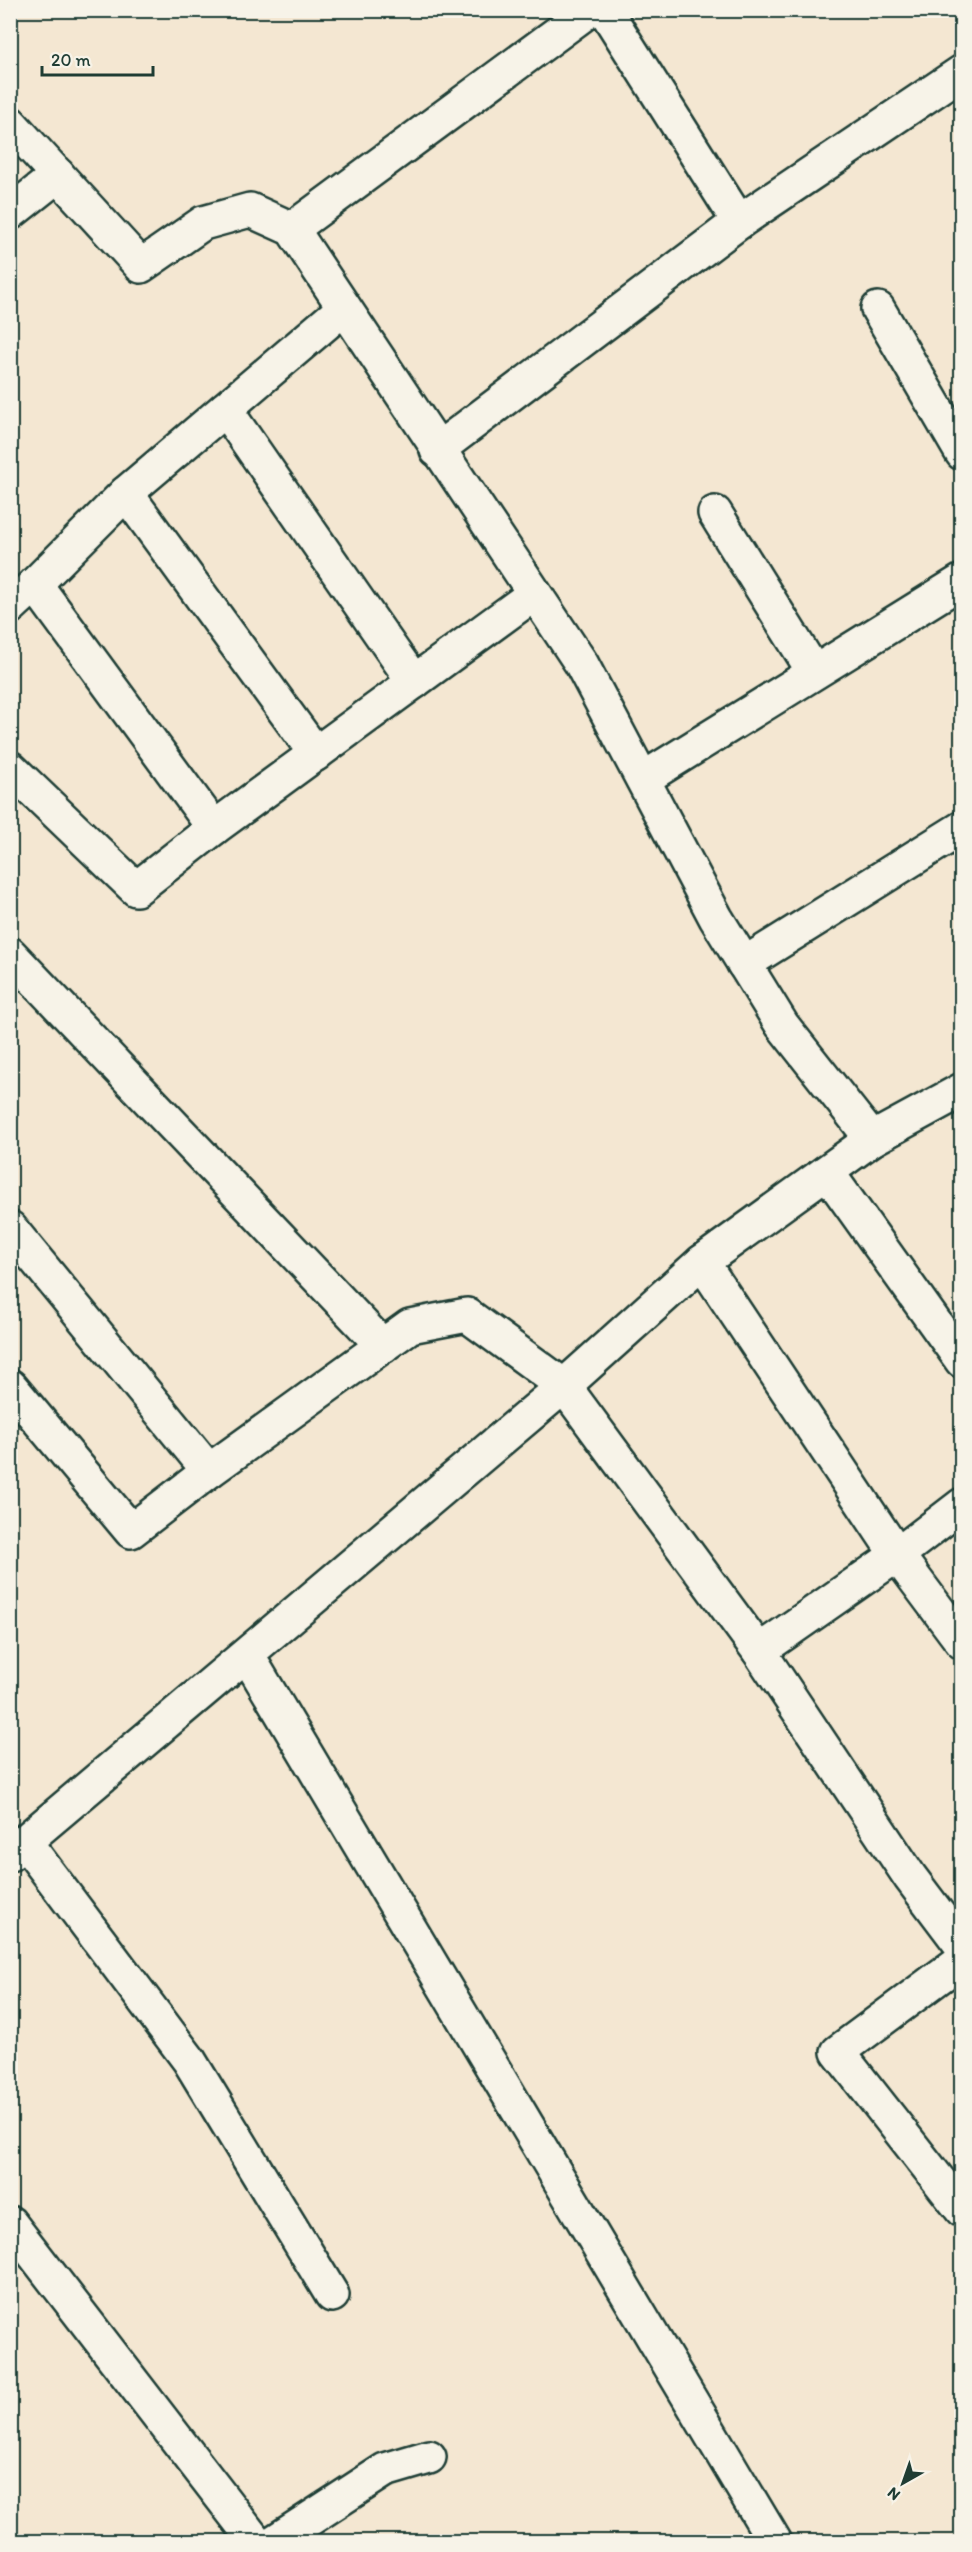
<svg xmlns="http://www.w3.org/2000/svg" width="972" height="2552" viewBox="0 0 972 2552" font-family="Itim,sans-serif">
<rect width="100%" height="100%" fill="#f4e7d2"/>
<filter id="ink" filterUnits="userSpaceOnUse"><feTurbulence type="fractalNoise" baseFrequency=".0167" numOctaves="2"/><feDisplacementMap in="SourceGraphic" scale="12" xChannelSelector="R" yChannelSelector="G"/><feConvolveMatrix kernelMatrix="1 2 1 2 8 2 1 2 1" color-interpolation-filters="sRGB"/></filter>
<g filter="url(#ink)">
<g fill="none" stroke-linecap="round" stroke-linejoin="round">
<defs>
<g id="street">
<polyline points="10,123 141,266 203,223 250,210 292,229 581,663 716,918 782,1025 872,1139"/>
<polyline points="10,213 58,175"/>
<polyline points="739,222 962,72"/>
<polyline points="292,229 589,10"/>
<polyline points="878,309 962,453"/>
<polyline points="225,409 414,682"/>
<polyline points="437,450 739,222 605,10"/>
<polyline points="715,513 814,672"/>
<polyline points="35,584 126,493"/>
<polyline points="10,607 35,584 214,828"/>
<polyline points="316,754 126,493 344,308"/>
<polyline points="10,768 136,889 214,828 534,594"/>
<polyline points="643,779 962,581"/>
<polyline points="10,954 383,1346"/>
<polyline points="744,964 962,828"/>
<polyline points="827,1172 962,1361"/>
<polyline points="10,1228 209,1471"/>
<polyline points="702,1262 897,1555 962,1642"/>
<polyline points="10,1386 131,1531 209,1471 410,1326 467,1315 564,1386 759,1651 910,1877 962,1946"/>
<polyline points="759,1651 897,1555 962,1505"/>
<polyline points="247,1655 775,2542"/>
<polyline points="25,1842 189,2060 332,2295"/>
<polyline points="10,1854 564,1386 702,1262 872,1139 962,1090"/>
<polyline points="962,1960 838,2052 962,2210"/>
<polyline points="10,2223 256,2542"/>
<polyline points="274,2542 385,2470 429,2457"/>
</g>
</defs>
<use href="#street" stroke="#1f3d34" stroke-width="38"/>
<use href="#street" stroke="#f7f3e8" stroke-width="33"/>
</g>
</g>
<rect width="972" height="2552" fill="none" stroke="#f7f3e8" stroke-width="36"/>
<rect x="18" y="18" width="936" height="2516" fill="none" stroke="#1f3d34" stroke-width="2" filter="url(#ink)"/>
<g transform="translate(903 2483) rotate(220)" stroke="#f7f3e8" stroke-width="4.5" paint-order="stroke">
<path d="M0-4.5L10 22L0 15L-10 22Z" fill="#1f3d34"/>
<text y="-9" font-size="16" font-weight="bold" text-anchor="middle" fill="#1f3d34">N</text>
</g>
<path d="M42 66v9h111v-9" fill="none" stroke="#1f3d34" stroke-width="3"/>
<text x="51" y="66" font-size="18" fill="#1f3d34" stroke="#f7f3e8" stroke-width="4.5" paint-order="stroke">20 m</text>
</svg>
